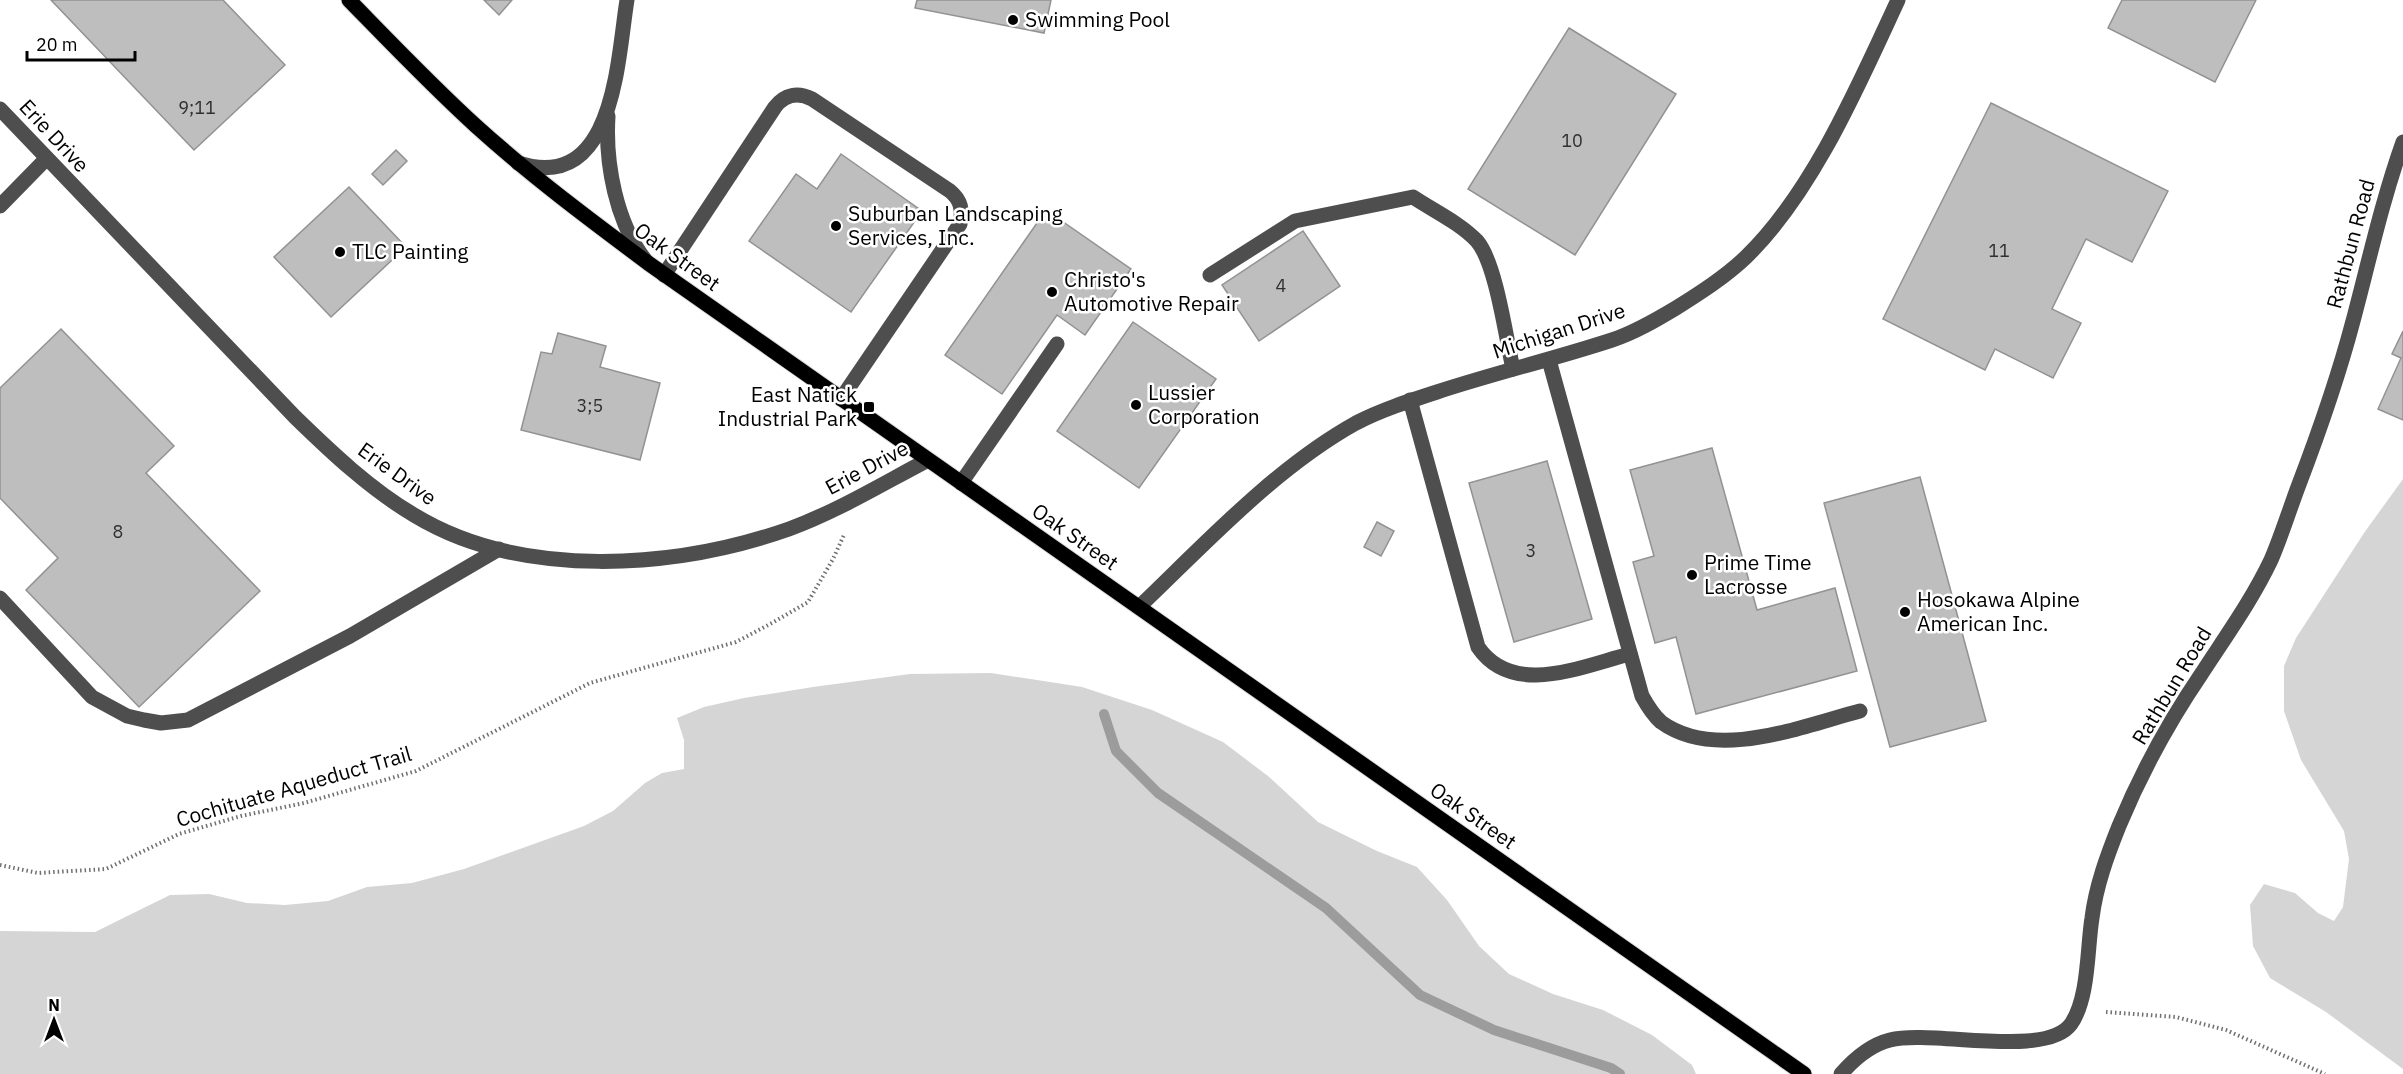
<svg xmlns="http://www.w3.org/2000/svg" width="2403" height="1074" viewBox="0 0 2403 1074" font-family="'IBM Plex Sans',sans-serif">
<rect width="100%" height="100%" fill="#fff"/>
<g fill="#d5d5d5">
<polygon points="2403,479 2403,1069 2326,1012 2270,978 2253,946 2250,905 2264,884 2295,893 2318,913 2334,921 2343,907 2349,859 2344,831 2301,760 2284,711 2284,666 2296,638 2364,533"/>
<polygon points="991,673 1082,687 1152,710 1223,742 1268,776 1318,822 1377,851 1417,867 1447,900 1479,946 1509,974 1553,994 1603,1010 1652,1035 1692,1065 1696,1074 0,1074 0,931 95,932 170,895 209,894 247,903 285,905 328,901 367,887 412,883 464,869 584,826 613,811 645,783 662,773 684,769 684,740 677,718 704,707 744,698 813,687 910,674"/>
</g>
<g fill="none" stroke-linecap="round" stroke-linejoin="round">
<polyline stroke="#9c9c9c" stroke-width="10" points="1104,714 1116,751 1158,793 1326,908 1420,995 1494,1030 1611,1068 1620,1074"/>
</g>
<g fill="#bebebe" stroke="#929292" stroke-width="1.5">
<polygon points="51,0 223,0 285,65 194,150"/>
<polygon points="484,0 512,0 499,15"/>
<polygon points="917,0 1051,0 1044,33 915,8"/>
<polygon points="2122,0 2256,0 2215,82 2108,28"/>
<polygon points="1569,28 1676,94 1575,255 1468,189"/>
<polygon points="1991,103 2168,191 2132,262 2086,239 2052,309 2081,323 2053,378 1995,349 1985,370 1883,319"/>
<polygon points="396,150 407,161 383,185 372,174"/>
<polygon points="841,154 922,211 851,312 749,241 796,174 817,189"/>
<polygon points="349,187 406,247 331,317 274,257"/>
<polygon points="1046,210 1131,269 1085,335 1057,315 1002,394 945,355"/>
<polygon points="1303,231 1340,286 1259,341 1222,285"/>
<polygon points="1133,322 1216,379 1139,488 1057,431"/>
<polygon points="61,329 174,446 146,473 260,591 139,707 26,590 58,558 0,498 0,388"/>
<polygon points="2403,331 2403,420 2378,409 2401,358 2392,354"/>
<polygon points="558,333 606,346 600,367 660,383 640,460 521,430 541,352 552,354"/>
<polygon points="1712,448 1757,610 1835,588 1857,671 1696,714 1676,637 1655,643 1633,562 1654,556 1630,470"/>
<polygon points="1547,461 1592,619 1514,642 1469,483"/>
<polygon points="1920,477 1986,721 1890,747 1824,503"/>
<polygon points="1377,522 1394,531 1381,556 1364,547"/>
</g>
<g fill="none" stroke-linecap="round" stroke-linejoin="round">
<defs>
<path id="major" d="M349,0C391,43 432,86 476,126C530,175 589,219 648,263L1804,1074"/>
</defs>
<use href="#major" stroke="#dbdbdb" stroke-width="17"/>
<g stroke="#707070" stroke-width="4" stroke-dasharray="1.5 3" stroke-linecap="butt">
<polyline points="0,865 38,873 106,869 179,834 241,816 304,803 416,771 590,683 736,642 772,623 808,602 833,559 844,535"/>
<polyline points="2106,1012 2176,1017 2226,1030 2325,1074"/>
</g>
<g stroke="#4e4e4e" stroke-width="15">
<path d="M0,109L295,417C331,452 370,489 414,515C521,580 675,569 789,529C838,511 882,484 928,460"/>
<path d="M608,116C605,163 616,223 646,261"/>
<path d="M518,163C615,194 617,61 627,0"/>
<polyline points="0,206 46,159"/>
<path d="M664,275L775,107C785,94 798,92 812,99L950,191C961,200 963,210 960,224L841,399"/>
<path d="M1210,275L1295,221L1413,197C1434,211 1460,223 1477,241C1496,263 1506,338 1513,369"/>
<path d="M1549,360L1642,696C1647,705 1653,715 1661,722C1716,762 1802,726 1860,711"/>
<path d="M1410,400L1478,647C1513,698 1582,666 1630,654"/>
<polyline points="961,483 1057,344"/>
<polyline points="0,598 92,697 127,716 144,720 161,723 188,720 350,636 499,549"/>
<path d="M1139,607C1205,544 1275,468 1356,423C1381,410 1409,401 1437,392C1495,373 1554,359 1612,340C1634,333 1656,320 1676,308C1700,293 1725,277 1746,257C1813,192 1859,84 1898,0"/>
<path d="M1841,1074C1854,1059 1870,1045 1890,1040C1931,1029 2046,1059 2071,1024C2089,998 2087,949 2092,918C2096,886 2107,856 2119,826C2141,773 2170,720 2202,673C2226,636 2252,600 2271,560C2281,537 2289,511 2298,487C2319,432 2338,378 2353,321C2369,261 2382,201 2403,142"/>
</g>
<use href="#major" stroke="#000" stroke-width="15"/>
</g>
<g fill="#000" stroke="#fff" stroke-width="2">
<circle cx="1013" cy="20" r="6"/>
<circle cx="836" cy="226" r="6"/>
<circle cx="340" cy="252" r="6"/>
<circle cx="1052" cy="292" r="6"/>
<circle cx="1136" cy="405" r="6"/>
<rect x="863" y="401" width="12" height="12" rx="3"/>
<circle cx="1692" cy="575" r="6"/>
<circle cx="1905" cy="612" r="6"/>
</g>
<g text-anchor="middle" stroke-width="5" stroke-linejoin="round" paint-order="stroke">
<g font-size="18" fill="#303030">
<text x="197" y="114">9;11</text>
<text x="1572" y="147">10</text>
<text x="1999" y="257">11</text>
<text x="1281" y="292">4</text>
<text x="590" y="412">3;5</text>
<text x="118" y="538">8</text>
<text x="1531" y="557">3</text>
</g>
<g font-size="21" fill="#000" stroke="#fff" text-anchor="start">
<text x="1025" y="27">Swimming Pool</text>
<text x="848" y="221">Suburban Landscaping<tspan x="848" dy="24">Services, Inc.</tspan></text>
<text x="352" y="259">TLC Painting</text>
<text x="1064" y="287">Christo's<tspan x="1064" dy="24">Automotive Repair</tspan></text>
<text x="1148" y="400">Lussier<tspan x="1148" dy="24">Corporation</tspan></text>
<text x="857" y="402" text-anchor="end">East Natick<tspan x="857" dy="24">Industrial Park</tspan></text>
<text x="1704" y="570">Prime Time<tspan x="1704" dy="24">Lacrosse</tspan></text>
<text x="1917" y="607">Hosokawa Alpine<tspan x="1917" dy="24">American Inc.</tspan></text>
</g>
<g font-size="21" fill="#000" stroke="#fff">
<text transform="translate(54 136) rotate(47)" y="7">Erie Drive</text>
<text transform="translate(2351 244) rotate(-75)" y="7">Rathbun Road</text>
<text transform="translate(677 257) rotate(36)" y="7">Oak Street</text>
<text transform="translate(1559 331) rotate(-18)" y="7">Michigan Drive</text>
<text transform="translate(867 468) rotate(-28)" y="7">Erie Drive</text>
<text transform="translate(397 474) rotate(36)" y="7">Erie Drive</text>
<text transform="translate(1075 537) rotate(35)" y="7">Oak Street</text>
<text transform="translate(2172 686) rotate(-59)" y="7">Rathbun Road</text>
<text transform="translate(294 787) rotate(-16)" y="7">Cochituate Aqueduct Trail</text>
<text transform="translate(1473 816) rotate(35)" y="7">Oak Street</text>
</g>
</g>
<g transform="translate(54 1020)" stroke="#ffffff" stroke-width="4.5" paint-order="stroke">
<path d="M0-4.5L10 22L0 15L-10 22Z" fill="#000000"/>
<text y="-9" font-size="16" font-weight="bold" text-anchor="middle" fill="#000000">N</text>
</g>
<path d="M27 51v9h108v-9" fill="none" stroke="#000000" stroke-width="3"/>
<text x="36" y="51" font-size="18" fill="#000000" stroke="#ffffff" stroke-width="4.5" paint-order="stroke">20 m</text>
</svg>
